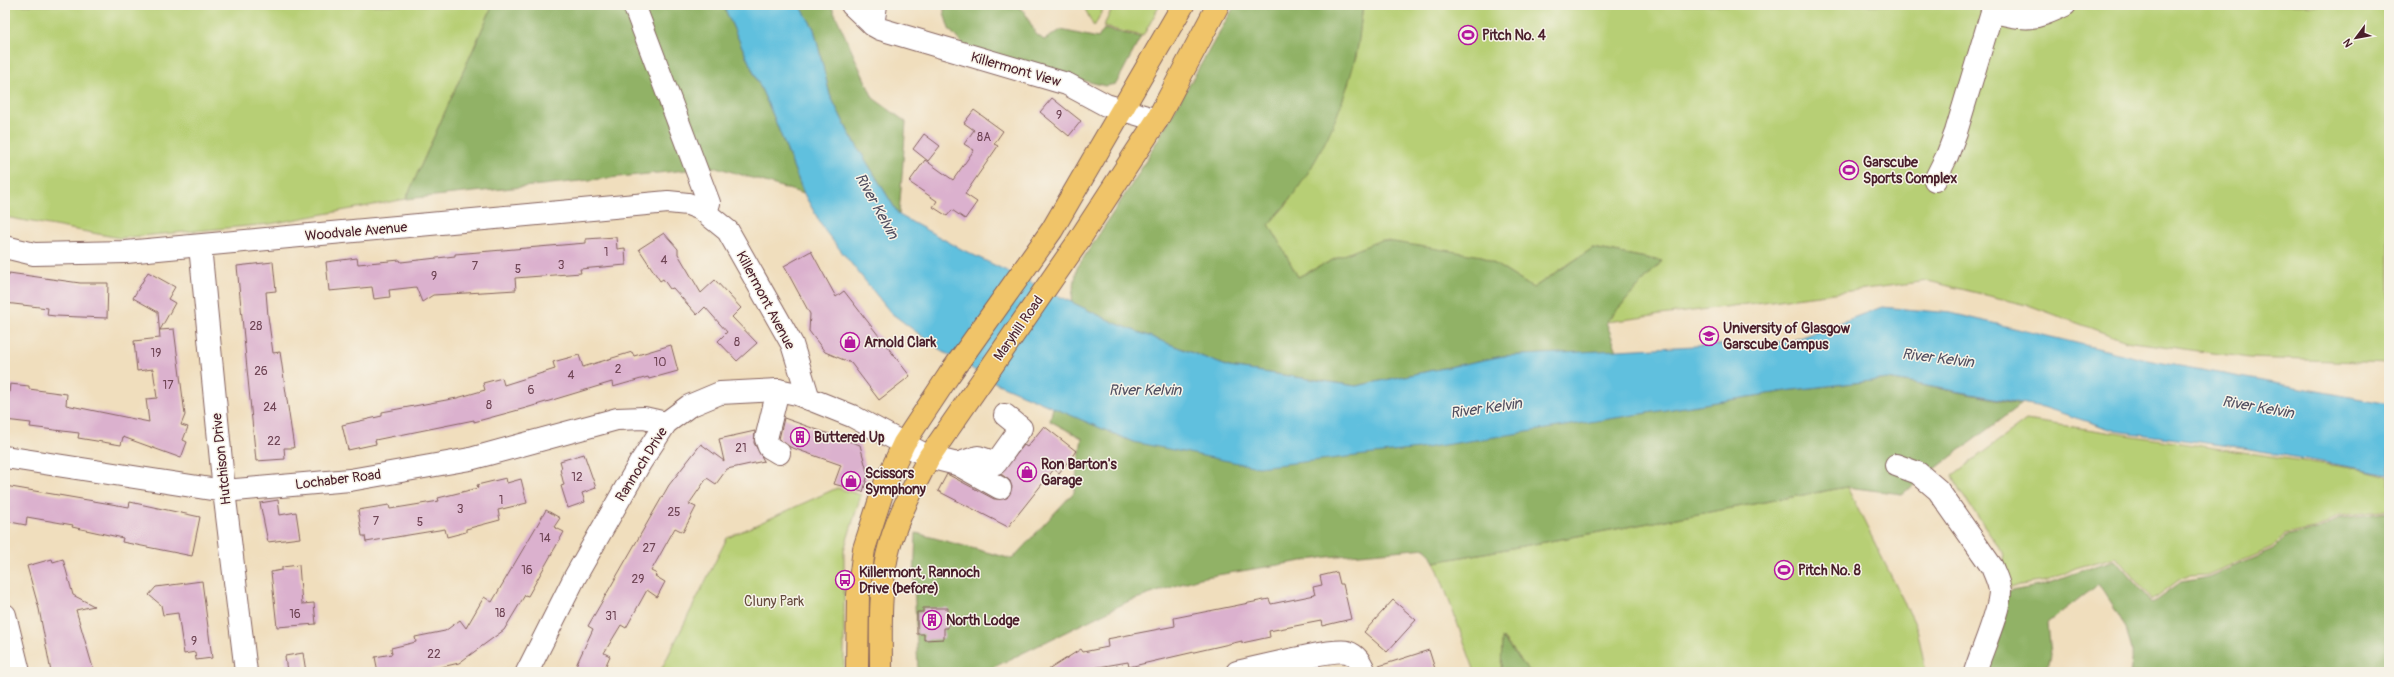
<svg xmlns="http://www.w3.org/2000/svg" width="2394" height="677" viewBox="0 0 2394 677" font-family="Pangolin,sans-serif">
<rect width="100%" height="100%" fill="#f7f3e8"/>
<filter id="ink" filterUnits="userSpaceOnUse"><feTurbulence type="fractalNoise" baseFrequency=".025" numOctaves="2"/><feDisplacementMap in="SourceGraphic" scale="8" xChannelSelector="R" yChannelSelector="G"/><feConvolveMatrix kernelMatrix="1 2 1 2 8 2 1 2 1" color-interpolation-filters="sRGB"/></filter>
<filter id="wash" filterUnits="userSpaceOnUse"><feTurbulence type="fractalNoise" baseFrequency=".012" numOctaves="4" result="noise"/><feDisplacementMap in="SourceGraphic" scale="16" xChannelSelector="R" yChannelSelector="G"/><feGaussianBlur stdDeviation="0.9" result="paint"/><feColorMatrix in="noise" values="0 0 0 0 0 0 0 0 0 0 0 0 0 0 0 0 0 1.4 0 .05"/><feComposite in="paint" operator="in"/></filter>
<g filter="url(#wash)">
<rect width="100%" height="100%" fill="#f0debd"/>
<g fill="#b7cf74" stroke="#807750">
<polygon points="5,5 493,5 406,199 270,224 120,238 5,217"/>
<polygon points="1083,5 1105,5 1094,27"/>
<polygon points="1114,5 1160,5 1143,36 1103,27"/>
<polygon points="1363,5 2389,5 2389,363 2249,358 2126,341 2031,306 1928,281 1606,322 1662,261 1593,248 1533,288 1482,256 1339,257 1298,277 1268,224 1288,203 1356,58"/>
<polygon points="2026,420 2364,470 2389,476 2389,510 2340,516 2314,529 2283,535 2272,548 2207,575 2187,576 2179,580 2152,600 2116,557 2079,567 2047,581 2020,585 2002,591 2000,572 2005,555 1959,490 1953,475"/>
<polygon points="1847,487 1917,628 1926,672 1530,672 1503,638 1501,672 1475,672 1435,562"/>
<polygon points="837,488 861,495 844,550 844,672 660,672 727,538"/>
</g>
<g fill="#91b266" stroke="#6e6848">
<polygon points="493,5 723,5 773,115 804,194 716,167 406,199"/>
<polygon points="800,5 831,5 873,98 906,122 899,215 849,133 830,95 814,29"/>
<polygon points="944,5 1014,5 1024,11 1036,34 1044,40 1061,30 1098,38 1104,29 1141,37 1116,84 1105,86 968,51 949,29 944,13"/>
<path d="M1235,5H1363C1360,23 1360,42 1355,59C1340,120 1312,178 1269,224L1298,277L1339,257L1381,240L1482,256L1533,288L1593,248L1662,261L1606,322L1617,351L1503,356L1356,386L1229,367L1115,323L1071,302L1077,268L1137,176Z"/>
<polygon points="1888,379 2021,404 1902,494 1847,487 1435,562 1426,548 1327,557 1199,578 1127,602 984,672 918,672 914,580 916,533 1012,559 1074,492 1082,438 1050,421 1053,407 1133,442 1568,425 1793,390"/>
<path d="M2389,512V672H2130C2140,641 2114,609 2098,584L2047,623L2050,655L2046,672H1984L2005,593C2020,588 2036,588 2050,583C2072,575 2093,566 2115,560L2152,603L2181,582L2208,577L2273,550L2284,537L2316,530L2341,518Z"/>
<polygon points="1502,638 1530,672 1501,672"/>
</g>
<polygon fill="#60c0de" stroke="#557084" points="723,5 800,5 814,29 830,95 849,133 899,215 963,250 1115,323 1229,367 1356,386 1503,356 1791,341 1882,307 1951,313 2147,360 2389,404 2389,474 2238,447 2116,431 2043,407 1888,379 1793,390 1419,449 1258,467 1133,442 996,383 942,351 891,313 825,231 804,194 773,115"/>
<g id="blocks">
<g fill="#dbb1ce">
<polygon points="1052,98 1081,121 1069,136 1040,112"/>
<polygon points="974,110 1003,131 994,144 998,146 965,194 977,202 965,219 952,210 947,216 933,207 937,201 909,182 925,160 953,180 974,150 964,144 974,130 964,123"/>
<polygon points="924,134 940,146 928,161 913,149"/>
<polygon points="664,233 678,249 678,254 701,293 715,280 741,308 732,317 757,343 737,361 718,341 727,332 705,307 697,315 673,288 670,289 663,279 660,281 639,249"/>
<polygon points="616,237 617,249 625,248 626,265 580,269 581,273 515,278 516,290 433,295 422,302 416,287 389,290 390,297 374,299 372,287 329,291 326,262 357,258 358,264 400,260 401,262 455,256 455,254 586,243 586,239"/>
<polygon points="811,251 836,297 844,291 910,376 879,400 851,363 825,352 809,331 810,314 784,266"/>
<polygon points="273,262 276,291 266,292 268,316 273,353 280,352 294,448 284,448 285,459 256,461 237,266"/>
<polygon points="148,272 175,287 168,299 175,303 160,330 174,329 185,415 181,425 188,427 183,440 187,442 181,458 123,437 121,445 78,438 79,433 30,427 31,423 5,420 5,393 9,393 10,384 29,386 29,389 67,394 66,405 149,422 146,399 157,398 153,369 137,371 134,341 160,338 158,312 133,298"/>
<polygon points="9,273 80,283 108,283 107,318 55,316 47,315 48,308 5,303 5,275 9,276"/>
<polygon points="671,345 678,371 649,379 648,377 613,387 612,382 526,408 474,422 474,420 375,440 376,444 348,450 342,425 382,416 382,412 457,398 485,390 483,383 502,378 504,385 555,369 553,362 579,355 583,367 632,352 634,356"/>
<polygon points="784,418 860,445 868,475 863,492 834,484 841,465 790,447 779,439"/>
<polygon points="1044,426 1076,451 1059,473 1054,469 1008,527 938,491 947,474 994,499 1007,498 1012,487 1010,481 1001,474 1024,445 1027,447"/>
<polygon points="755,431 754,443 764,461 727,469 716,484 707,478 689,504 696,507 683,532 675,528 651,571 657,574 655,576 665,582 657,597 647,590 626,628 621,625 604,653 610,656 603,672 573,672 593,629 588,626 669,485 701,444 724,461 719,439"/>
<polygon points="584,454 596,488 582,493 585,502 568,508 561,486 564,485 560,469 562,468 560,461"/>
<polygon points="506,478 507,483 521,479 527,503 498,510 500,520 466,529 466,532 447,537 445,529 366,542 365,536 362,536 358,510 389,505 390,509 439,501 438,498 478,488 477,485"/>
<polygon points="5,486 129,507 130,502 200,517 192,556 122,542 123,538 72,527 73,525 27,517 26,525 5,521"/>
<polygon points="278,500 280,515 296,512 300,538 268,542 260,503"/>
<polygon points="546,510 560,518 554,527 564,532 528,596 525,595 504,630 459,663 420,672 378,672 375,657 392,654 391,648 416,642 415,637 445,631 460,620 466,628 484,597 492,602"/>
<polygon points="52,559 53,562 63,559 73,595 94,606 76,610 93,668 76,672 51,672 39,609 27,566"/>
<polygon points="299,565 302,604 314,603 316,624 277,627 271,572 282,570 282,567"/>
<polygon points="1337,572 1340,584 1343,584 1351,619 1322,626 1321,621 1269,631 1270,637 1242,643 1242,641 1129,667 1128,662 1093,668 1095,672 1045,672 1081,649 1083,652 1108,647 1107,639 1175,626 1174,618 1269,599 1271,604 1315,595 1313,587 1322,585 1320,576"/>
<polygon points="202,581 212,658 196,660 195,652 184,654 178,613 163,615 161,605 149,595 156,587"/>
<polygon points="1393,600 1416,620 1387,652 1364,632"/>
<polygon points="923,608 948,608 948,628 944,628 944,639 924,640 924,634 917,634 917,612 923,612"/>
<polygon points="1429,650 1436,672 1377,672 1376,667"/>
<polygon points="303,653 306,672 287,672 285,656"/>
</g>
</g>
</g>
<g filter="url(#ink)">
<use href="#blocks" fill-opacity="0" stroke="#84625e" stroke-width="1"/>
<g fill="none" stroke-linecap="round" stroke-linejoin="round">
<defs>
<g id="minor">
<polyline points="634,5 709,203 706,212"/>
<polyline points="852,5 873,25"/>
<polyline points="876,5 873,25 880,29 1067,84 1106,105 1157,120"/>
<path d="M1992,11C2026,21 2033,20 2065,5"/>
<polyline points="1935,180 1947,156 1956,132 1994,5"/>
<polyline points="200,246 224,491 246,672"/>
<polyline points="5,247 34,254 126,252 668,202 688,204 701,209 728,231 792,344 809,399"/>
<polyline points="778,390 766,439 769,447 779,453"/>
<polyline points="5,457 224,491 350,480 470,459 617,419 644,418 666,423"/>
<polyline points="957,464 978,457 996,463 1021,428 1005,415"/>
<path d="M1896,465L1918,473L1938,490L1992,567C1995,575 1999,582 2000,591C2000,611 1981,652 1975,672"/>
<polyline points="5,615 19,672"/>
<polyline points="527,672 575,577 640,463 666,423 689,406 720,393 778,390 797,394 852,416 929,457 957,464 1000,488"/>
<path d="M1237,672C1257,668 1331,648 1347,652C1357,655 1361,663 1365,672"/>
</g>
<g id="major">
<polyline points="857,672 858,595 864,549 885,484 904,443 949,375 1052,230 1183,5"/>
<path d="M881,672C881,634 879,593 887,556C895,520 913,489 929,457L1075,246L1157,120L1218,5"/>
</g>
</defs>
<use href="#minor" stroke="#84625e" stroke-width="24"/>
<use href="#major" stroke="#84625e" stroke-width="24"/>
<use href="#minor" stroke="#fff" stroke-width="22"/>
<use href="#major" stroke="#f0c469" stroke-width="22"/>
</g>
</g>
<defs>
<symbol id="stadium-ring" viewBox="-11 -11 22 22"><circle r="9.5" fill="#f7f3e8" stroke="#b5179e" stroke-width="1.5"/><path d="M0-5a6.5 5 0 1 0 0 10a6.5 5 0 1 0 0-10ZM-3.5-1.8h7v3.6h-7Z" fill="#b5179e"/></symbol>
<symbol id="university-ring" viewBox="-11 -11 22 22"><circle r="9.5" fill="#f7f3e8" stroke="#b5179e" stroke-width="1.5"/><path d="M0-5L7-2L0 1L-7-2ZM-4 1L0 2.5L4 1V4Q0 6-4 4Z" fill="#b5179e"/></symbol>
<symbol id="shop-ring" viewBox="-11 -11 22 22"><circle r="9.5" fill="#f7f3e8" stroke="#b5179e" stroke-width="1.5"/><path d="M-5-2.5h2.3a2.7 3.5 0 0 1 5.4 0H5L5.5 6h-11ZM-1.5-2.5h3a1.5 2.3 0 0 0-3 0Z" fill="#b5179e"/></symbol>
<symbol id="building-ring" viewBox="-11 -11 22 22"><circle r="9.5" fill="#f7f3e8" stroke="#b5179e" stroke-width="1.5"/><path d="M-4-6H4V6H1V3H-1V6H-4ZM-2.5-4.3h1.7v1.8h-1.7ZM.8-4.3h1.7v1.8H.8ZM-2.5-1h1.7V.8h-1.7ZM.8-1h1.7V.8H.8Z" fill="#b5179e"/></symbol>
<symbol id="bus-ring" viewBox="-11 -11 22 22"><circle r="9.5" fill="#f7f3e8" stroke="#b5179e" stroke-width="1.5"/><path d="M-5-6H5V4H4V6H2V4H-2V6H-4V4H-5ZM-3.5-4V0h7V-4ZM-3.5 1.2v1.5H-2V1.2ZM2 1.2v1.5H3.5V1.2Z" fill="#b5179e"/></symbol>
</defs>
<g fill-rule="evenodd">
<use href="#stadium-ring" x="1457" y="24" width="22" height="22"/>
<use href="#stadium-ring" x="1838" y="159" width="22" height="22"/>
<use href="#university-ring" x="1698" y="325" width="22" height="22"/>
<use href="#shop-ring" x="839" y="331" width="22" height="22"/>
<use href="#building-ring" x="789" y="426" width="22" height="22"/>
<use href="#shop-ring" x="1016" y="461" width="22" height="22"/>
<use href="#shop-ring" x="840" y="470" width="22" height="22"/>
<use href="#stadium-ring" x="1773" y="559" width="22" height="22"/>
<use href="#bus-ring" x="834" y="569" width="22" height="22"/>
<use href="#building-ring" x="921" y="609" width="22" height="22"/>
</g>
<g text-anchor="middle" stroke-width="3" stroke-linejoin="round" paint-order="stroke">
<g font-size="12" fill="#6e4454">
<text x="1059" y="119">9</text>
<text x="984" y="141">8A</text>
<text x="606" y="256">1</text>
<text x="664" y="264">4</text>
<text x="561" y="269">3</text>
<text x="475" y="270">7</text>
<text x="518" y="273">5</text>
<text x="434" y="280">9</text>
<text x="256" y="330">28</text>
<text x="737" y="346">8</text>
<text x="156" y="357">19</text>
<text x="660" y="366">10</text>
<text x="618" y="373">2</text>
<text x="261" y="375">26</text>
<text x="571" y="379">4</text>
<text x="168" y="389">17</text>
<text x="531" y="394">6</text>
<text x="489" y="409">8</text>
<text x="270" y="411">24</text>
<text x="274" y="445">22</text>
<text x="741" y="452">21</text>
<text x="577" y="481">12</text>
<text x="501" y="504">1</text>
<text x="460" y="513">3</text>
<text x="674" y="516">25</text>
<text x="376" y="525">7</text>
<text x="420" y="526">5</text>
<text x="545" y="542">14</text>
<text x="649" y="552">27</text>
<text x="527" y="574">16</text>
<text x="638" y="583">29</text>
<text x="500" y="617">18</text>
<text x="295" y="618">16</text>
<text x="611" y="620">31</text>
<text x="194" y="645">9</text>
<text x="434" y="658">22</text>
</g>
<g font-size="14" font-weight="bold" fill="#4a1f2b" stroke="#f7f3e8" text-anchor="start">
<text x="1482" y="40">Pitch No. 4</text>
<text x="1863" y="167">Garscube<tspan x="1863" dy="16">Sports Complex</tspan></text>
<text x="1723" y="333">University of Glasgow<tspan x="1723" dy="16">Garscube Campus</tspan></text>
<text x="864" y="347">Arnold Clark</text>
<text x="814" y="442">Buttered Up</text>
<text x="1041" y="469">Ron Barton's<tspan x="1041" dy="16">Garage</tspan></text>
<text x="865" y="478">Scissors<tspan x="865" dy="16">Symphony</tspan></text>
<text x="1798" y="575">Pitch No. 8</text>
<text x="859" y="577">Killermont, Rannoch<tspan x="859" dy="16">Drive (before)</tspan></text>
<text x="946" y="625">North Lodge</text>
</g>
<g font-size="14" fill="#4a1f2b" stroke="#f7f3e8">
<text transform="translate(1016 69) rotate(16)" y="5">Killermont View</text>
<text transform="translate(356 231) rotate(-5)" y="5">Woodvale Avenue</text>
<text transform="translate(766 300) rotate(62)" y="5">Killermont Avenue</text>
<text transform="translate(1018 328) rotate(-55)" y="5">Maryhill Road</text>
<text transform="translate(221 459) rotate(-96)" y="5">Hutchison Drive</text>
<text transform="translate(641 464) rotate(-58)" y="5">Rannoch Drive</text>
<text transform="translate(338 479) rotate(-7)" y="5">Lochaber Road</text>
</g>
<g font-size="14" fill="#654b3d" stroke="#f7f3e8">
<text x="774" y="606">Cluny Park</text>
</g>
<g font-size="15" font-style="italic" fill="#514f61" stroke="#f7f3e8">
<text transform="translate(877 206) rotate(61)" y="5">River Kelvin</text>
<text transform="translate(1938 358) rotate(7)" y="5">River Kelvin</text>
<text x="1145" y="395">River Kelvin</text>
<text transform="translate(2258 407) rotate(10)" y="5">River Kelvin</text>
<text transform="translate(1486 408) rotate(-8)" y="5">River Kelvin</text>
</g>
</g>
<rect width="2394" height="677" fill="none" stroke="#f7f3e8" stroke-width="20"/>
<g transform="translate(2356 38) rotate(238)" stroke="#f7f3e8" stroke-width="3" paint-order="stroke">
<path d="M0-3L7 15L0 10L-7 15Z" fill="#4a1f2b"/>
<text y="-6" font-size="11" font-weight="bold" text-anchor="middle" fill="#4a1f2b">N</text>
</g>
</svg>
